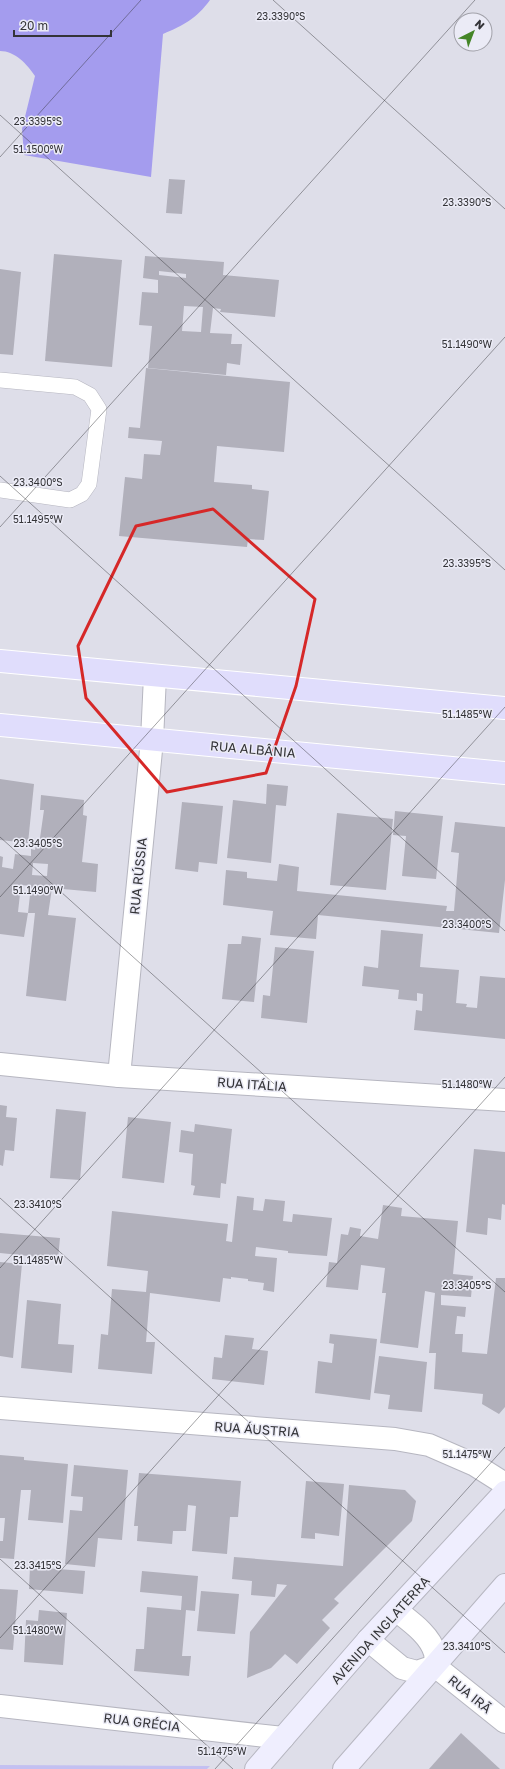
<svg xmlns="http://www.w3.org/2000/svg" width="505" height="1769" viewBox="0 0 505 1769" font-family="'Golos Text',sans-serif">
<rect width="100%" height="100%" fill="#dedee9"/>
<polygon fill="#c3c0f1" points="0,1765 210,1766 207,1769 0,1769"/>
<path fill="#a49cee" d="M0,0H210C196,19 184,25 163,34L151,177L24,155L22,129L35,76C27,64 15,51 0,51Z"/>
<g fill="#b1b0bb" fill-rule="evenodd">
<polygon points="169,179 185,180 182,214 166,213"/>
<polygon points="54,254 122,260 112,367 45,361"/>
<path d="M145,256L224,262L223,275L279,280L275,317L220,312L221,309L213,308L210,333L232,334L231,344H242L240,365L227,363L226,375L148,368L152,326L139,325L142,292L158,293V280L143,278ZM159,271L186,274V278L159,275ZM184,306L203,307L201,332L182,331Z"/>
<polygon points="0,269 21,272 13,355 0,354"/>
<polygon points="146,368 290,382 284,452 217,446 214,482 252,485 252,489 269,491 264,540 248,539 247,547 119,536 125,477 142,479 144,454 160,455 162,441 128,438 129,427 140,428"/>
<polygon points="0,779 34,784 28,843 0,840"/>
<polygon points="267,784 288,786 286,806 276,805 271,863 227,858 233,800 266,804"/>
<path d="M41,795L84,800L83,815L87,816L82,862L98,864L96,892L52,888L48,915L76,918L66,1001L26,996L35,913H28L24,937L0,934V856L3,857L2,867L13,869L15,854L31,856V849L35,850L36,845H39L44,810H40ZM33,863L48,864L47,876L32,875ZM21,885L31,886L28,913L18,912Z"/>
<polygon points="182,802 223,806 217,864 199,862 198,872 175,869"/>
<polygon points="395,811 443,816 436,879 402,876 406,836 393,835"/>
<polygon points="337,813 393,819 386,890 330,885"/>
<polygon points="455,822 505,827 505,880 499,933 318,915 316,939 270,935 273,911 223,905 226,870 247,872 247,878 277,881 279,864 299,867 297,891 447,906 446,911 454,911 459,853 451,852"/>
<polygon points="381,930 423,934 420,967 459,970 456,1003 467,1004 466,1007 477,1008 480,976 505,978 505,1039 414,1030 416,1010 422,1011 423,994 417,993 417,1001 398,999 399,990 362,986 364,966 378,968"/>
<polygon points="242,936 261,938 254,1002 222,999 228,944 241,944"/>
<polygon points="275,947 314,951 307,1023 261,1018 263,995 270,996"/>
<polygon points="0,1105 7,1106 6,1117 17,1118 14,1151 5,1150 3,1166 0,1165"/>
<polygon points="56,1109 86,1112 80,1180 50,1178"/>
<polygon points="128,1117 171,1122 164,1183 122,1178"/>
<polygon points="195,1124 232,1129 226,1184 221,1183 220,1198 193,1195 195,1186 191,1185 193,1154 179,1152 181,1130 194,1132"/>
<polygon points="474,1149 505,1152 505,1205 502,1204 501,1220 488,1218 487,1235 466,1232"/>
<polygon points="237,1196 254,1198 253,1210 263,1211 265,1199 285,1201 283,1221 292,1222 293,1214 332,1218 327,1256 288,1253 288,1251 256,1247 255,1256 277,1258 274,1292 263,1290 264,1283 248,1281 248,1279 231,1277 231,1279 223,1278 220,1302 150,1293 146,1342 155,1342 152,1374 98,1369 101,1334 108,1335 112,1289 146,1292 148,1271 107,1266 112,1211 228,1224 226,1241 232,1242"/>
<polygon points="383,1205 402,1208 401,1216 458,1221 453,1274 473,1276 471,1297 441,1295 441,1305 466,1307 465,1317 457,1316 455,1334 463,1334 462,1352 487,1354 496,1278 505,1278 505,1407 499,1414 482,1404 483,1394 434,1389 436,1353 429,1353 435,1293 425,1291 418,1348 380,1343 386,1293 382,1293 385,1268 361,1265 358,1290 326,1287 329,1262 337,1263 341,1234 348,1235 350,1227 361,1229 360,1236 378,1239"/>
<polygon points="0,1233 60,1238 58,1259 0,1253"/>
<polygon points="0,1262 22,1264 13,1358 0,1356"/>
<polygon points="27,1300 61,1304 58,1344 74,1345 72,1373 21,1368"/>
<polygon points="330,1334 377,1339 370,1400 315,1393 318,1361 332,1363 334,1344 329,1343"/>
<polygon points="225,1335 254,1338 252,1349 268,1351 264,1385 212,1379 214,1357 222,1358"/>
<polygon points="379,1356 427,1362 422,1412 388,1409 390,1395 374,1393"/>
<polygon points="0,1455 24,1457 24,1460 68,1464 63,1523 28,1520 31,1490 21,1490 14,1559 0,1558 0,1541 3,1541 5,1518 0,1518"/>
<polygon points="74,1465 128,1470 122,1540 98,1538 95,1567 65,1564 70,1510 82,1511 83,1497 71,1496"/>
<polygon points="139,1473 241,1481 238,1517 230,1517 227,1554 192,1551 196,1506 188,1505 186,1531 173,1531 172,1544 137,1541 138,1526 134,1526"/>
<polygon points="306,1481 344,1484 339,1536 315,1533 315,1539 301,1538"/>
<polygon points="349,1485 405,1490 416,1501 412,1521 334,1599 339,1603 322,1620 330,1628 297,1664 285,1654 271,1668 247,1678 250,1632 287,1585 277,1584 275,1597 251,1595 252,1581 232,1579 234,1557 343,1566"/>
<polygon points="30,1567 85,1571 83,1594 29,1589"/>
<polygon points="142,1571 198,1576 195,1611 186,1610 182,1656 191,1656 189,1676 134,1671 136,1649 144,1649 147,1607 181,1610 182,1596 140,1592"/>
<polygon points="0,1589 18,1590 13,1650 0,1649"/>
<polygon points="201,1591 239,1594 235,1634 197,1631"/>
<polygon points="39,1610 67,1613 63,1665 24,1662 26,1620 38,1621"/>
<polygon points="461,1733 500,1769 429,1769"/>
</g>
<g fill="none" stroke-linecap="round" stroke-linejoin="round">
<defs>
<polyline id="service" points="0,380 75,387 90,395 99,409 89,484 82,494 70,500 0,490"/>
<g id="minor">
<polyline points="0,1064 119,1076 505,1100"/>
<polyline points="119,1076 152,740 155,676"/>
<polyline points="0,1408 395,1439 429,1445 475,1465 505,1484"/>
<path d="M397,1611C411,1622 430,1635 435,1653C436,1657 435,1662 435,1666"/>
<polyline points="368,1640 402,1668 417,1672 435,1666"/>
<polyline points="435,1666 505,1722"/>
<polyline points="0,1706 283,1738"/>
</g>
<g id="secondary">
<polyline points="256,1769 368,1640 505,1492"/>
<polyline points="344,1769 505,1585"/>
</g>
<g id="primary">
<polyline points="0,661 505,708"/>
<polyline points="0,725 505,773"/>
</g>
</defs>
<use href="#service" stroke="#b6b6c0" stroke-width="16"/>
<use href="#minor" stroke="#b6b6c0" stroke-width="24"/>
<use href="#secondary" stroke="#b6b6c0" stroke-width="24"/>
<use href="#primary" stroke="#fff" stroke-width="24"/>
<use href="#service" stroke="#fff" stroke-width="15"/>
<use href="#minor" stroke="#fff" stroke-width="22"/>
<use href="#secondary" stroke="#efeefe" stroke-width="22"/>
<use href="#primary" stroke="#e0ddfc" stroke-width="22"/>
</g>
<path fill="none" stroke="#d62828" stroke-width="3" stroke-linejoin="round" d="M213,509L315,599L296,686L266,773L167,792L86,698L78,646L136,526Z"/>
<path fill="none" stroke="#343438" stroke-width="1" stroke-opacity="0.45" d="M273,0L505,209M0,115L505,570M0,157L141,0M0,476L505,931M0,527L475,0M0,837L505,1292M0,897L505,337M0,1198L505,1653M0,1268L505,707M0,1559L233,1769M0,1638L505,1077M215,1769L505,1447"/>
<g text-anchor="middle" stroke-width="3" stroke-linejoin="round" paint-order="stroke">
<g font-size="13" fill="#343438" stroke="#ebebf6">
<text transform="translate(253 749) rotate(5)" y="5">RUA ALBÂNIA</text>
<text transform="translate(138 876) rotate(-84)" y="5">RUA RÚSSIA</text>
<text transform="translate(252 1084) rotate(4)" y="5">RUA ITÁLIA</text>
<text transform="translate(257 1429) rotate(4)" y="5">RUA ÁUSTRIA</text>
<text transform="translate(380 1630) rotate(-48)" y="5">AVENIDA INGLATERRA</text>
<text transform="translate(470 1694) rotate(39)" y="5">RUA IRÃ</text>
<text transform="translate(142 1722) rotate(7)" y="5">RUA GRÉCIA</text>
</g>
</g>
<g font-size="10" text-anchor="middle" fill="#343438" stroke="#ebebf6" stroke-width="3" stroke-linejoin="round" paint-order="stroke">
<text x="281" y="20">23.3390°S</text>
<text x="38" y="125">23.3395°S</text>
<text x="38" y="153">51.1500°W</text>
<text x="467" y="206">23.3390°S</text>
<text x="467" y="348">51.1490°W</text>
<text x="38" y="486">23.3400°S</text>
<text x="38" y="523">51.1495°W</text>
<text x="467" y="567">23.3395°S</text>
<text x="467" y="718">51.1485°W</text>
<text x="38" y="847">23.3405°S</text>
<text x="38" y="894">51.1490°W</text>
<text x="467" y="928">23.3400°S</text>
<text x="467" y="1088">51.1480°W</text>
<text x="38" y="1208">23.3410°S</text>
<text x="38" y="1264">51.1485°W</text>
<text x="467" y="1289">23.3405°S</text>
<text x="467" y="1458">51.1475°W</text>
<text x="38" y="1569">23.3415°S</text>
<text x="38" y="1634">51.1480°W</text>
<text x="467" y="1650">23.3410°S</text>
<text x="222" y="1755">51.1475°W</text>
</g>
<g transform="translate(473 32) rotate(42)"><circle r="19" fill="#ebebf6" stroke="#a2a2aa"/>
<path d="M0-3L7 15L0 10L-7 15Z" fill="#448527"/>
<text y="-6" font-size="11" font-weight="bold" text-anchor="middle" fill="#343438">N</text>
</g>
<path d="M14 30v6h97v-6" fill="none" stroke="#343438" stroke-width="2"/>
<text x="20" y="30" font-size="12" fill="#343438" stroke="#ebebf6" stroke-width="3" paint-order="stroke">20 m</text>
</svg>
